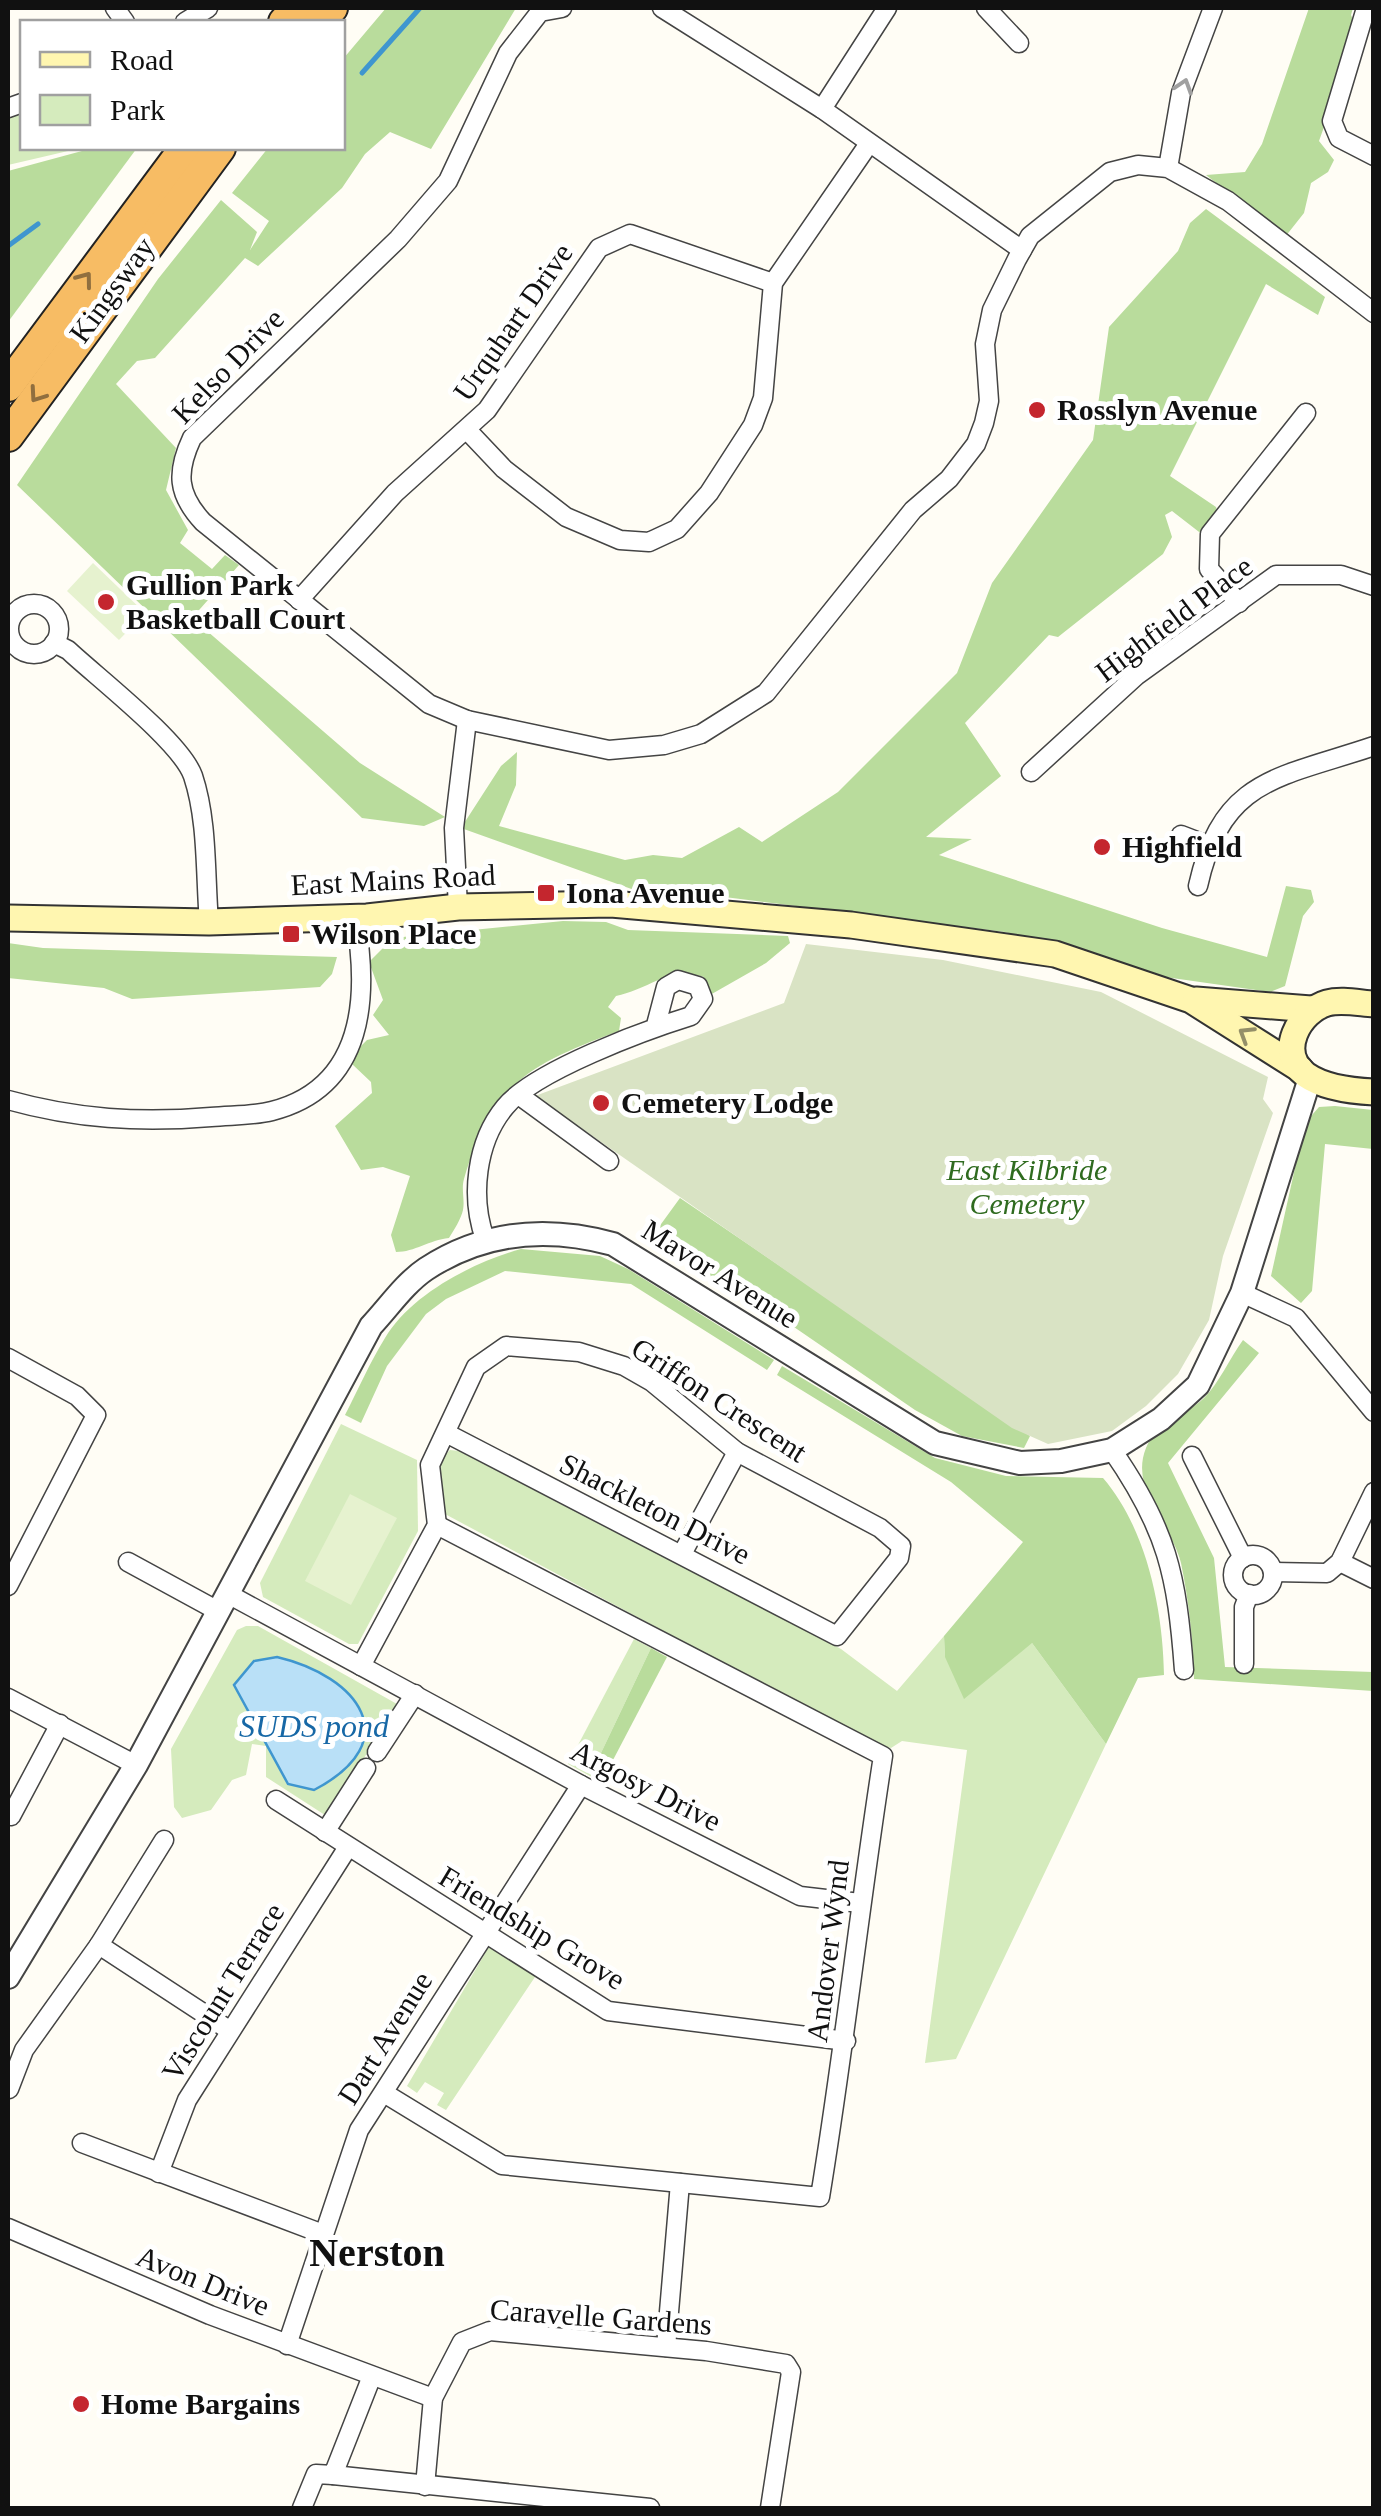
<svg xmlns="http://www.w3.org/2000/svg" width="1381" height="2516" viewBox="0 0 1381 2516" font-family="'Times New Roman',serif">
<rect width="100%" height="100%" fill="#fffdf5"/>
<g fill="#d5ebbd">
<polygon points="22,109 22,148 81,148 8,165 8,115"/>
<polygon points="341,1424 417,1460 418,1531 358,1644 349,1644 263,1597 260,1583"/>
<path d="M450,1450L459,1451L841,1649L897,1691L944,1636L945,1657L1032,1643L1106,1744L956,2059L925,2063L967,1750L902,1741L891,1748L875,1744L445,1514C442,1494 432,1465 450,1450Z"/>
<polygon points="246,1626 258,1626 397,1704 328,1817 266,1777 266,1746 252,1744 246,1775 232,1780 211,1810 182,1818 174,1807 171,1749 237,1630"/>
<polygon points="634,1639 651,1648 590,1776 568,1764"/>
<polygon points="490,1945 537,1974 446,2110 437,2105 444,2093 425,2082 417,2093 407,2086"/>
</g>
<g fill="#b9dc9c">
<polygon points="386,8 516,8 431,149 390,132 365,154 342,188 258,266 245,258 155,358 137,361 116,384 176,448 166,490 188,530 180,543 212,569 225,555 239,565 192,618 360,763 445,817 424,826 362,818 17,485 158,279 221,200 257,232 250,250 269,221 232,193 268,148 342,148 343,59"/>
<polygon points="1309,8 1353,8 1351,15 1358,32 1319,141 1334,160 1328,172 1311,183 1304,213 1285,237 1206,175 1245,172 1262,144"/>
<polygon points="93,148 137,148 8,322 8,171"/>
<polygon points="1206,209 1325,297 1318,315 1266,284 1170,476 1216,507 1218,514 1203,535 1172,511 1165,515 1172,537 1163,554 1058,637 1049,635 965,723 1001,776 926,837 972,839 939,855 1162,928 1267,957 1286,886 1311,890 1314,902 1303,916 1285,986 1270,992 1158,976 1005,932 685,892 651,896 461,828 501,766 517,752 516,785 499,826 625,860 653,855 682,858 739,827 762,842 838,792 957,673 992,583 1093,440 1109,327 1178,251 1190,223"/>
<path d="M563,921L606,922L628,930L788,936L790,943L766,963L703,999L704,977C667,966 651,989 616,996L608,1007L621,1018L619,1031C530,1064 492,1083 464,1179C461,1189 465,1200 463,1210C461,1219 454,1230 449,1238C429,1240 415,1252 396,1252L391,1235L410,1176L383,1167L361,1170L335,1126L372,1093L371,1082L352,1064L353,1054L367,1040L389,1035L373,1015L383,1000L369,962L393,938Z"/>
<polygon points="8,943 43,948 337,957 332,974 320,987 132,999 104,988 8,978"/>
<polygon points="1335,1106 1373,1110 1373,1149 1325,1144 1312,1291 1301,1303 1271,1276 1305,1123 1319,1107"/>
<polygon points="680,1198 1030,1436 1024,1448 962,1436 915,1410 775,1314 648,1242"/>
<path d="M521,1249L600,1256L628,1269L774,1360L767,1370L631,1284L505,1271L446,1299L426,1314L387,1366L361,1423L345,1415C358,1390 370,1362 385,1338C411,1294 474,1262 521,1249Z"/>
<path d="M1243,1340L1259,1353L1168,1463L1214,1558L1225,1667L1373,1672V1691L1194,1679C1193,1640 1189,1602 1181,1563C1172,1525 1129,1490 1146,1448C1156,1423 1185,1416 1204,1398C1219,1383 1230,1358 1243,1340Z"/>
<path d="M782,1366L935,1458L1006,1476L1103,1478C1147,1529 1163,1610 1164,1675L1138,1678L1106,1744L1032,1643L964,1699L945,1657L944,1636L1023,1542L951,1482L777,1375Z"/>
<polygon points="651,1648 667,1657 602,1781 590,1776"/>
</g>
<polygon fill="#d9e3c4" points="806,944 943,960 1101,992 1268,1077 1263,1099 1273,1113 1223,1256 1209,1320 1178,1374 1146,1406 1112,1431 1048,1444 1012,1428 535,1096 784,1003"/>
<g fill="#e6f2cf">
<polygon points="93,563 145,613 119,640 67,591"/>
<polygon points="350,1494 397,1518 351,1605 305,1581"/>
</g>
<path fill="#b9e0f7" stroke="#3f96cf" stroke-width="2.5" d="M277,1657C358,1676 408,1741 314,1790L288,1784L234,1685L254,1661Z"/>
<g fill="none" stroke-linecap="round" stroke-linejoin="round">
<g stroke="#3f96cf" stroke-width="5">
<polyline points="362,73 420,8"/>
<polyline points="8,246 38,224"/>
</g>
<defs>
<g id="minor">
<polyline points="115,8 125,22"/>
<path d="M562,8L540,12L508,53L448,181L398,239L192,438C176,472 177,494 203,522L429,704L467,720L609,750L664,745L701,734L766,693L913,510L949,479L976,444L984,423L989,401L985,344L992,310L1017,259L1030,236L1110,172L1138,165L1168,168L1228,201L1374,313"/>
<polyline points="662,8 822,109 1022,250"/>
<polyline points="986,8 1019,43"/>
<polyline points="1366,8 1332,121 1339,138 1374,156"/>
<polyline points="185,22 208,8"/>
<polyline points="8,108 22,103"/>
<polyline points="822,109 887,8"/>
<polyline points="1168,168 1181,93 1213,8"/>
<polyline points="468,431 504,469 566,517 620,540 649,542 677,529 709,493 753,425 763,398 773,283 868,145"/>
<polyline points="299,600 395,493 487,410 599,248 630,234 773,283"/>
<polyline points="1239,603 1209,569 1210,534 1306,413"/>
<circle cx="34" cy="629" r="25"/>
<path d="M54,643L68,650C98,678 181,742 193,776C208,821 205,875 209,922"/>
<polyline points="1031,772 1136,676 1276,575 1341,575 1374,586"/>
<polyline points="1181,835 1207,845"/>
<path d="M1198,886C1222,777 1280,778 1374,746"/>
<polyline points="458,907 454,828 467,720"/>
<polyline points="520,1096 609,1161"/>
<path d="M8,1100C76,1119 140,1123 211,1117C231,1115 252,1116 272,1111C366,1087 369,995 355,917"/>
<path d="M485,1239C470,1197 476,1142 505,1107C534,1071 646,1030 691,1016L703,999L698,986L678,980L666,987L656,1025"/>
<polyline points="1242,1293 1296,1318 1374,1412"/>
<polyline points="8,1358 77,1396 96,1415 8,1586"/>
<path d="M1112,1450C1167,1529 1177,1575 1184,1670"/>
<polyline points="1192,1456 1243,1558"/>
<polyline points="682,1554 737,1452"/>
<circle cx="1253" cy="1575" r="20"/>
<polyline points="128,1562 218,1611"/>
<polyline points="1340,1562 1374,1579"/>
<polyline points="1273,1572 1327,1573 1340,1562 1374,1492"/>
<polyline points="228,1594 581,1785 800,1896 860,1903"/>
<polyline points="1244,1664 1244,1607 1249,1594"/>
<polyline points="361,1666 437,1525 430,1465 476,1367 506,1346 579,1352 624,1366 652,1382 737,1452 880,1528 901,1546 899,1558 837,1636 446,1433"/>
<polyline points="8,1698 136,1765"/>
<polyline points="377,1752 415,1694"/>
<polyline points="276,1800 608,2011 846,2041"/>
<polyline points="8,1814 11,1816 60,1724"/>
<polyline points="325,1832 366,1768"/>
<polyline points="99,1945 229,2030"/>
<polyline points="9,2089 24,2050 99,1945 164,1840"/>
<path d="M384,2093L502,2165L820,2197C844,2051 860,1903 883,1756L437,1525"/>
<polyline points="82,2143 323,2234"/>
<polyline points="159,2173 187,2100 348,1847"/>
<polyline points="8,2228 210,2315 433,2398"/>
<polyline points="287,2345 359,2130 581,1785"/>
<polyline points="666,2347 680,2183"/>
<polyline points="333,2475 650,2508"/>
<polyline points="425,2486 433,2398 462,2342 490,2331 706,2351 786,2364 791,2372 770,2508"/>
<polyline points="302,2508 316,2474 333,2475 372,2376"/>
</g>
<path id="tertiary" d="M8,1977L136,1765L371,1326C388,1308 405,1283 426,1269C484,1231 547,1226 613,1244L935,1443L1020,1463L1061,1461L1112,1450L1161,1419L1198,1385L1242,1293L1310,1078"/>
<g id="secondary">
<polyline points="8,918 209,922 367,917 458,907 611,904 851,925 1055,954 1191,1000 1300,1069"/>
<polyline points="1196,1000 1311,1009"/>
<path d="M1374,1004C1359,1003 1341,999 1327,1003C1299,1011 1276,1053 1306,1075C1323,1087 1353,1091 1374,1092"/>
</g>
<g id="trunk">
<polyline points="284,22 297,8"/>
<polyline points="320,22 332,8"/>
<polyline points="8,386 185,148"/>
<polyline points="8,436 220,148"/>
</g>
</defs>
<use href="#minor" stroke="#444" stroke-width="21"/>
<use href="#tertiary" stroke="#444" stroke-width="26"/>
<use href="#secondary" stroke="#333" stroke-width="29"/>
<use href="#trunk" stroke="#222" stroke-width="34"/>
<use href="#minor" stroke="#fff" stroke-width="18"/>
<use href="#tertiary" stroke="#fff" stroke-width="22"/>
<use href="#secondary" stroke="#fff6b0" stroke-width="25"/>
<use href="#trunk" stroke="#f7bc64" stroke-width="30"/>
</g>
<defs><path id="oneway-chevron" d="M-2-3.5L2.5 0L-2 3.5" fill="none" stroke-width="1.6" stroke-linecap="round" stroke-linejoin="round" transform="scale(2.5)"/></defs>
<use stroke="#a0a0a0" href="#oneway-chevron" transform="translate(1184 86) rotate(-72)"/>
<g stroke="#906f3f">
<use href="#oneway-chevron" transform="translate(85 279) rotate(-53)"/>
<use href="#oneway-chevron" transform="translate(37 395) rotate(125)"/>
</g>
<use stroke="#948f68" href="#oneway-chevron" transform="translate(1246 1034) rotate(-148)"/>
<g fill="#c4262e" stroke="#fff" stroke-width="4">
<circle cx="1037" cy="410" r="10"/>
<circle cx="106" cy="602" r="10"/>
<circle cx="1102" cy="847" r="10"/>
<rect x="536" y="883" width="20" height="20" rx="5"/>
<rect x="281" y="924" width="20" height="20" rx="5"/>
<circle cx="601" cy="1103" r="10"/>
<circle cx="81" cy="2404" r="10"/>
</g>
<g text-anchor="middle" stroke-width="10" stroke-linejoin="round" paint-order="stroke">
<g font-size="30" fill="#111" stroke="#fff">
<text transform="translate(112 290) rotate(-54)" y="10">Kingsway</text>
<text transform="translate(513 322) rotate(-55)" y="10">Urquhart Drive</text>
<text transform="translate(228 366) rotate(-46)" y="10">Kelso Drive</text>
<text transform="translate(1174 619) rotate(-37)" y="10">Highfield Place</text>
<text transform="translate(393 880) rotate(-3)" y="10">East Mains Road</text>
<text transform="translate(720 1274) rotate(32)" y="10">Mavor Avenue</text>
<text transform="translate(719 1400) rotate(33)" y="10">Griffon Crescent</text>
<text transform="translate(655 1509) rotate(27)" y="10">Shackleton Drive</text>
<text transform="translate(646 1786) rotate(27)" y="10">Argosy Drive</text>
<text transform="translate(532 1928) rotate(31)" y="10">Friendship Grove</text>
<text transform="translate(828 1951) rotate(-83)" y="10">Andover Wynd</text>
<text transform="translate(223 1992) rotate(-58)" y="10">Viscount Terrace</text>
<text transform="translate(385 2038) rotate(-58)" y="10">Dart Avenue</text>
<text transform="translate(203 2281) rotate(22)" y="10">Avon Drive</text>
<text transform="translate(601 2317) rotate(4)" y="10">Caravelle Gardens</text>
</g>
<g font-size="30" font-weight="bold" fill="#111" stroke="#fff" text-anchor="start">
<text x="1057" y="420">Rosslyn Avenue</text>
<text x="126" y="595">Gullion Park<tspan x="126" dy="34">Basketball Court</tspan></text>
<text x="1122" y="857">Highfield</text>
<text x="566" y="903">Iona Avenue</text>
<text x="311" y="944">Wilson Place</text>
<text x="621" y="1113">Cemetery Lodge</text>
<text x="101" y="2414">Home Bargains</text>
</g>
<g font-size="30" font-style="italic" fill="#2f6b1f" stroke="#fff">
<text x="1027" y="1180">East Kilbride<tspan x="1027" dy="34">Cemetery</tspan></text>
</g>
<g font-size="32" font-style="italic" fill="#1768a6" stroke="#fff">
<text x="314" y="1737">SUDS pond</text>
</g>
<g font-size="40" font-weight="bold" fill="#111" stroke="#fff">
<text x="377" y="2266">Nerston</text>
</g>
</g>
<rect width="1381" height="2516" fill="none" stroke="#111111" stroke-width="20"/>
<rect x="20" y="20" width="325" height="130" fill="#ffffff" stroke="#a0a0a0" stroke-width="2.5"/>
<rect x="40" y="52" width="50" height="15" fill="#fff6b0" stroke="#a0a0a0" stroke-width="2.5"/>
<text x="110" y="70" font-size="30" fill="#111111">Road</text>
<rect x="40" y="95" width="50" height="30" fill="#d5ebbd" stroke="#a0a0a0" stroke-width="2.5"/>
<text x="110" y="120" font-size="30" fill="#111111">Park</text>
</svg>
